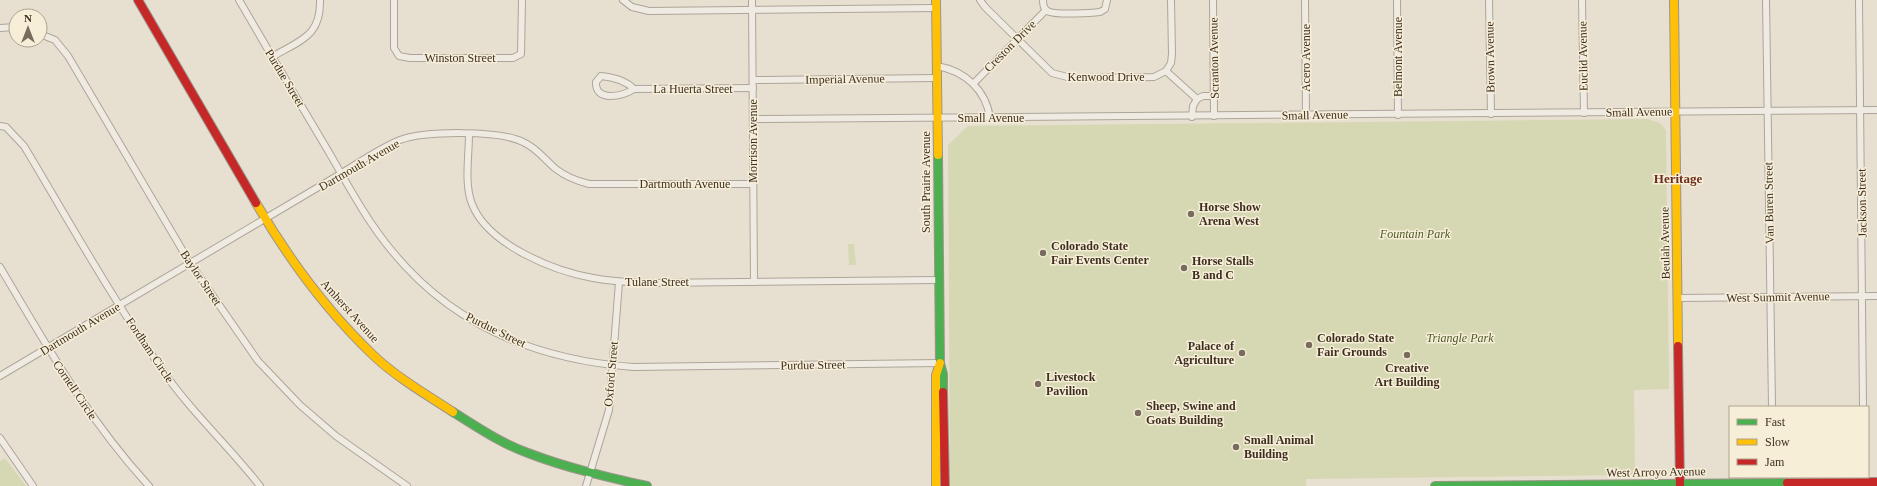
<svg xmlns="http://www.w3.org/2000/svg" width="1877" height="486" viewBox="0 0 1877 486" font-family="'Times New Roman',serif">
<rect width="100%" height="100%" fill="#e7e0d1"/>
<g fill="#d6d7b3">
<polygon points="1648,119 1660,123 1666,130 1669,389 1634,390 1635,475 1306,479 1306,486 950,486 948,145 968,126"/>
<polygon points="848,244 854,244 856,265 849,265"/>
<polygon points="5,458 26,486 0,486 0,461"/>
</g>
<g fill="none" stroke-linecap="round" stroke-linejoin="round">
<defs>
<g id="street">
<path d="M239,0C268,50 297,99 327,149C347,183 366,220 392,251C453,326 538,360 633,367L940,363"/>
<polyline points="394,0 394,48 399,56 410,58 513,58 521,54 522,0"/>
<polyline points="623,0 632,7 649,11 936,8"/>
<polyline points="752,0 754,282"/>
<polyline points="980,0 985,7 1052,73 1071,78 1154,77 1166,71 1197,99 1203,96 1214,96"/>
<path d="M1043,0C1043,5 1044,11 1050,12C1058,15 1092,13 1100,12L1105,9L1107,0"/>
<polyline points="1213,0 1214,116"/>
<polyline points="1305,0 1306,116"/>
<polyline points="1397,0 1398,115"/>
<polyline points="1489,0 1491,114"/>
<polyline points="1582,0 1584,113"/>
<polyline points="1766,0 1772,407"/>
<polyline points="1859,0 1863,407"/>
<polyline points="0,28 16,27"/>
<polyline points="40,34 55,40 68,56 190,263 258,361 300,405 336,436 407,486"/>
<path d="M272,57C300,40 321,37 320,0"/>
<path d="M937,66C965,71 986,90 990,118"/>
<polyline points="1166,71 1171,63 1172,54 1171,0"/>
<polyline points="753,80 937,78"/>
<polyline points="974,83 1046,10"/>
<path d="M634,89C626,81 612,77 601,76L596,82C595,103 623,96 634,89L753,88"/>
<polyline points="1192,117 1193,106 1197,99"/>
<polyline points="753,119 1877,110"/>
<path d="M0,126L6,127L24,146C69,221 111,297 161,368C190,411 229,446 260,486"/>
<path d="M469,134C469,156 464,184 472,204C488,245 554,271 593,278C613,282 632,282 651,283L938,280"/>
<path d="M0,267C45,343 88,420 149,486"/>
<polyline points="1678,298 1877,296"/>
<path d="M0,376L342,173C360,162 380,148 400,140C425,131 499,130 523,142C537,148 545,160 556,169C566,177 577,181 589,184H753"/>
<polyline points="0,438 33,486"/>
<polyline points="586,486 609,410 619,282"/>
</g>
<g id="fast">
<polyline points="938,155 940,363 943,374 943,392"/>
<path d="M453,412C477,427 502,444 528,453C567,468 607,477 647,486"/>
<polyline points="1435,486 1787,483"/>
</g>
<g id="slow">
<polyline points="936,0 938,155"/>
<polyline points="1674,0 1678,346"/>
<path d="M256,203C288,258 327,311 373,355C396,377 427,395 453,412"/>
<polyline points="936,486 936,375 940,363"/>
</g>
<g id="jam">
<polyline points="138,0 256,203"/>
<polyline points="1678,346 1680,486"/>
<polyline points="943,392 945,486"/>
<polyline points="1787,483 1877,482"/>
</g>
</defs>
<use href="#street" stroke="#ada599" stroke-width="8"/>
<use href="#fast" stroke="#9c958a" stroke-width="10"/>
<use href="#slow" stroke="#9c958a" stroke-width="10"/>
<use href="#jam" stroke="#9c958a" stroke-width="10"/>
<use href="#street" stroke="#efebe3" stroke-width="6"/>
<use href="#fast" stroke="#4caf50" stroke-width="8"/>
<use href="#slow" stroke="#ffc107" stroke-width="8"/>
<use href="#jam" stroke="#c62828" stroke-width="8"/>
</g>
<g fill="#786c5e" stroke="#f7eed8" stroke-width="1.5">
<circle cx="1191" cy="214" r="4"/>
<circle cx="1043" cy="253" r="4"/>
<circle cx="1184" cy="268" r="4"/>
<circle cx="1309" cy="345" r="4"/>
<circle cx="1242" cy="353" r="4"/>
<circle cx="1407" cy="355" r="4"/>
<circle cx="1038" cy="384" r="4"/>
<circle cx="1138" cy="413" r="4"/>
<circle cx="1236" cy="447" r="4"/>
</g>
<g text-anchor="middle" stroke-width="3" stroke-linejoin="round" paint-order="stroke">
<g font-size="12" fill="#3d2e20" stroke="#f7eed8">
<text transform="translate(1010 46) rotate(-45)" y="4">Creston Drive</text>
<text transform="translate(1583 56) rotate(-91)" y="4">Euclid Avenue</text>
<text transform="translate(1398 57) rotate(-90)" y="4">Belmont Avenue</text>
<text transform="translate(1490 57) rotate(-91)" y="4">Brown Avenue</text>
<text x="460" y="62">Winston Street</text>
<text transform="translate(1214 58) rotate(-91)" y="4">Scranton Avenue</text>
<text transform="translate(1306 58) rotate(-90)" y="4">Acero Avenue</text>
<text x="1106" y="81">Kenwood Drive</text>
<text transform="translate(285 78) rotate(59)" y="4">Purdue Street</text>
<text transform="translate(845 79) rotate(-1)" y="4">Imperial Avenue</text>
<text x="693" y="93">La Huerta Street</text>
<text transform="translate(1639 112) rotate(-1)" y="4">Small Avenue</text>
<text transform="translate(1315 115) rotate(-1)" y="4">Small Avenue</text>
<text x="991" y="122">Small Avenue</text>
<text transform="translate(753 141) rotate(-90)" y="4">Morrison Avenue</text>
<text transform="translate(359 165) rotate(-30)" y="4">Dartmouth Avenue</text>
<text transform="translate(926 182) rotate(-90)" y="4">South Prairie Avenue</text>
<text x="685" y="188">Dartmouth Avenue</text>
<text transform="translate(1769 203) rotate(-91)" y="4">Van Buren Street</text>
<text transform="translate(1862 203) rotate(-91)" y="4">Jackson Street</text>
<text transform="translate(1665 243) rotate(-91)" y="4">Beulah Avenue</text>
<text transform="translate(201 278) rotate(56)" y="4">Baylor Street</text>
<text x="657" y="286">Tulane Street</text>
<text transform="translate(1778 297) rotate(-1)" y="4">West Summit Avenue</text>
<text transform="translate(350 311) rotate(48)" y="4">Amherst Avenue</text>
<text transform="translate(80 329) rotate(-31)" y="4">Dartmouth Avenue</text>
<text transform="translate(496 330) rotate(26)" y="4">Purdue Street</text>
<text transform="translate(150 350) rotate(56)" y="4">Fordham Circle</text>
<text transform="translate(813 365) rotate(-1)" y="4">Purdue Street</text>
<text transform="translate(611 374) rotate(-85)" y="4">Oxford Street</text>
<text transform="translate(75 390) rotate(56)" y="4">Cornell Circle</text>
<text transform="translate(1656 472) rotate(-1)" y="4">West Arroyo Avenue</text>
</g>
<g font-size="12" font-weight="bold" fill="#3d2e20" stroke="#f7eed8" text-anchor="start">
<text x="1199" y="211">Horse Show<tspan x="1199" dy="14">Arena West</tspan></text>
<text x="1051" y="250">Colorado State<tspan x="1051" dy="14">Fair Events Center</tspan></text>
<text x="1192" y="265">Horse Stalls<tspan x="1192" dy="14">B and C</tspan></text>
<text x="1317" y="342">Colorado State<tspan x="1317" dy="14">Fair Grounds</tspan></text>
<text x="1234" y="350" text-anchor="end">Palace of<tspan x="1234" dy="14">Agriculture</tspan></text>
<text x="1407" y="372" text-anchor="middle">Creative<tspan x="1407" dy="14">Art Building</tspan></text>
<text x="1046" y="381">Livestock<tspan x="1046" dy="14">Pavilion</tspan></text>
<text x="1146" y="410">Sheep, Swine and<tspan x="1146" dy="14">Goats Building</tspan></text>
<text x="1244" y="444">Small Animal<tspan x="1244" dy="14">Building</tspan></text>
</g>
<g font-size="12" font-style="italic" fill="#4d5a26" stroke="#f7eed8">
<text x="1415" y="238">Fountain Park</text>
<text x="1460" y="342">Triangle Park</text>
</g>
<g font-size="13" font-weight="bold" fill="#6b2e1e" stroke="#f7eed8">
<text x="1678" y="183">Heritage</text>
</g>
</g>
<rect x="1729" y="406" width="140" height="72" fill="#f7eed8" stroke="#ada18e"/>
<rect x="1737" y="419" width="20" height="6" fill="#4caf50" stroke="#ada18e"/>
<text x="1765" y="426" font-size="12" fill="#3d2e20">Fast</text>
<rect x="1737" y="439" width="20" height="6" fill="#ffc107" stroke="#ada18e"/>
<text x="1765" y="446" font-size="12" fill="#3d2e20">Slow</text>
<rect x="1737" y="459" width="20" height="6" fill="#c62828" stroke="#ada18e"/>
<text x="1765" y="466" font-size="12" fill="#3d2e20">Jam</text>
<g transform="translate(28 28)"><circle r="19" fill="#f7eed8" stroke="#ada18e"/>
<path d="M0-3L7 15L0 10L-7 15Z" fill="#786c5e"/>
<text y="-6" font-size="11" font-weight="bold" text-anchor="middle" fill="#3d2e20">N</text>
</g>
</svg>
